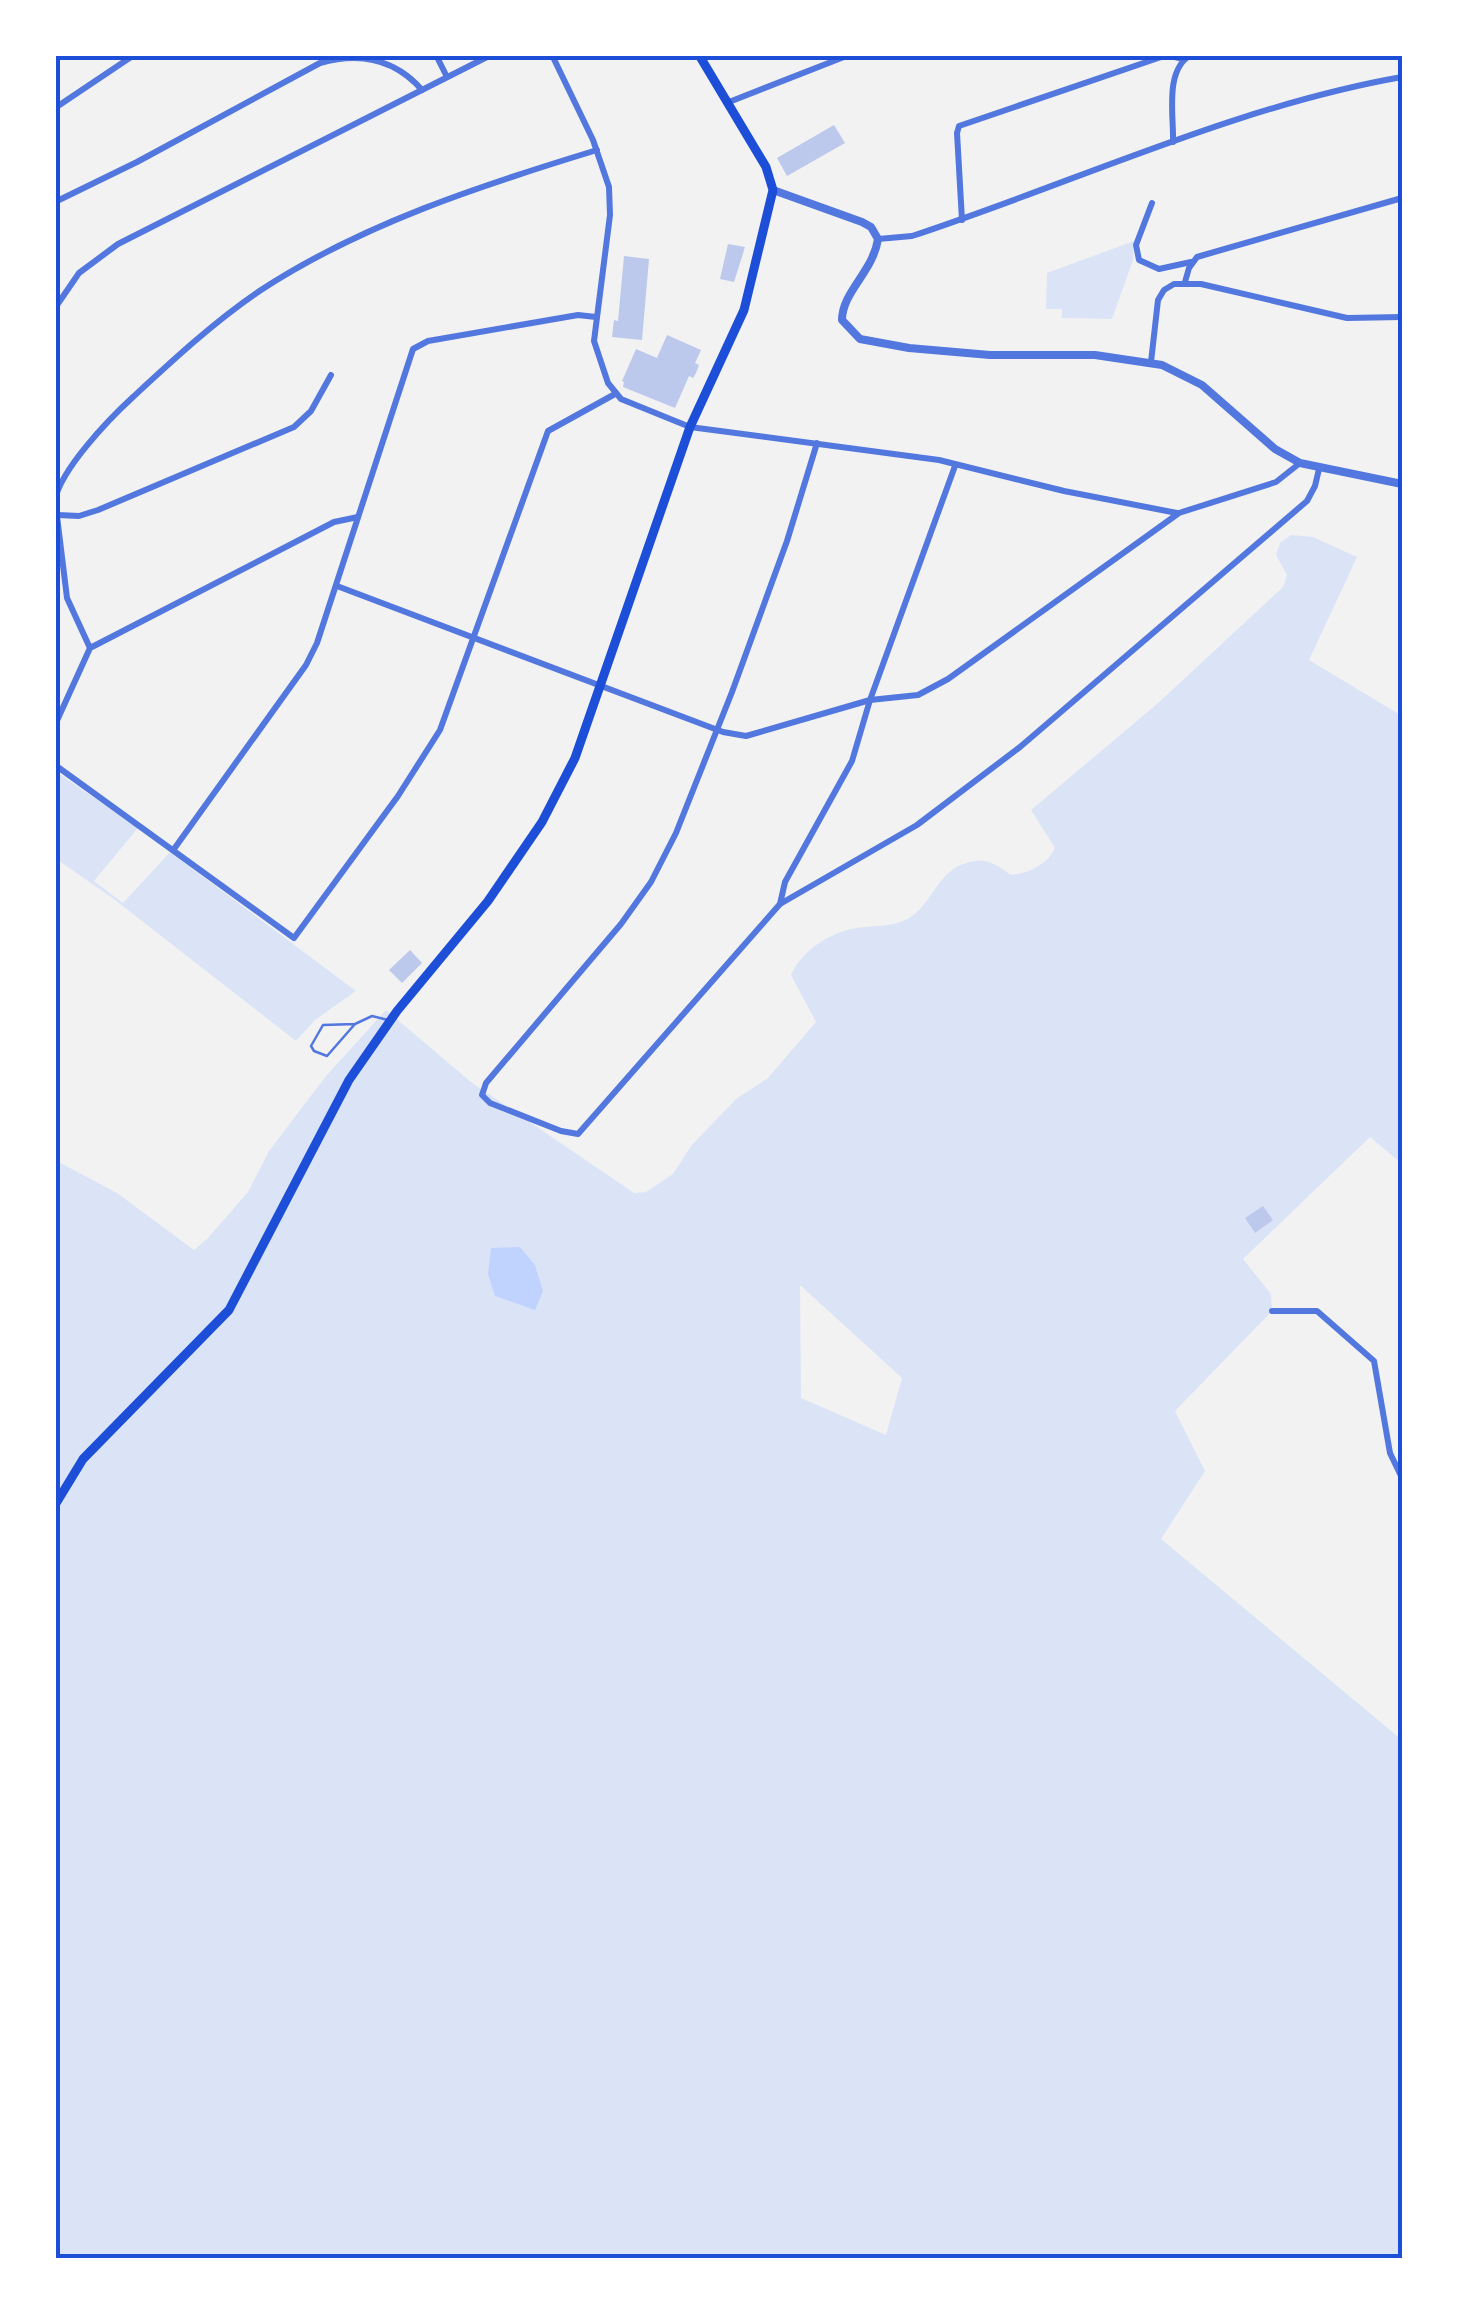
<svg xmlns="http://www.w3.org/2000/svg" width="1457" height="2314" viewBox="0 0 1457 2314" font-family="Quicksand,sans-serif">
<rect width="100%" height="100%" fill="#f2f2f2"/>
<g fill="#dbe4f7" fill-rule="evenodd">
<polygon points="1134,241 1133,260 1112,319 1062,318 1062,309 1046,309 1047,273"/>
<path d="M1291,535L1313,537L1357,557L1309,660L1402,716V1164L1370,1137L1243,1259L1271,1294L1272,1311L1175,1411L1205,1471L1161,1539L1402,1740V2259H55V1160L117,1193L194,1250L208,1238L248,1192L269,1151L326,1076L386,1010L471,1082L634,1193L646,1192L673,1174L691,1146L736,1099L768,1078L816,1022L791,975C803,948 835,929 865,927C877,926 891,926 903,921C931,910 934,875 963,864C984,856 993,862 1011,875C1029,873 1047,865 1055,848L1031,810L1157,704L1283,587L1287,575L1276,555L1280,543ZM800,1285L902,1378L886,1435L801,1398Z"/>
<polygon points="55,771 138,828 94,881 123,903 170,852 356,991 315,1020 296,1041 115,900 55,858"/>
</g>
<polygon fill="#bfd3fe" points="520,1247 535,1265 543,1291 535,1310 495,1296 488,1274 491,1248"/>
<g fill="#bdc9ec">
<polygon points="834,125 845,143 787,176 777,158"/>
<polygon points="728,244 745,247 734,282 720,279"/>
<polygon points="624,256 649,259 642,340 612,337 614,320 618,321"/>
<polygon points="667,335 701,350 695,363 699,365 696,373 693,378 689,376 675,408 623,387 624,382 622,381 636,349 657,358"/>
<polygon points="410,950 422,963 402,983 389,970"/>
<polygon points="1263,1206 1273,1220 1255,1233 1245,1218"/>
</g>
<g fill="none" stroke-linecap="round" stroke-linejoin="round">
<polyline stroke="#5277de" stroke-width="2.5" points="355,1024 323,1025 311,1046 314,1051 327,1056 355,1024 372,1016 388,1020"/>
<g stroke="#5277de" stroke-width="6">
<polyline points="436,55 447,77"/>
<polyline points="552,55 593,140 609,187 610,215 594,341 608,383 621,399 690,427 939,460 1064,491 1177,513"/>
<polyline points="729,102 849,55"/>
<polyline points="55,108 134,55"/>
<path d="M1173,142C1174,116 1164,70 1191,55"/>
<path d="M55,202L137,162L320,63C359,52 395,59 422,90"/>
<polyline points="1152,203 1136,245 1139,260 1159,269 1191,262"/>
<polyline points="962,220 957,133 959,126 1167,55 1183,59"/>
<path d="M878,239L912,236C1073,183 1236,106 1402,77"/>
<polyline points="1185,282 1189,268 1197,257 1402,198"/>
<polyline points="55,308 79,273 118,244 491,55"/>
<polyline points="1151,362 1158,300 1164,290 1174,284 1201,284 1347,318 1402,317"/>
<polyline points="817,443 787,541 732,692 676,833 651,882 621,924 486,1083 482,1095 490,1103 561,1131 578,1134 780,904 917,825 1020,747 1307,501 1315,486 1319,469"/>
<polyline points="58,515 79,516 98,510 294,427 311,411 331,375"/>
<polyline points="337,586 723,732 746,736 870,700 918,695 948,679 1179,513 1276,482 1300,463"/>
<path d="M90,648L67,598L55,500C61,469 109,419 133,397C173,360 215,321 261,290C362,224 482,185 597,150"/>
<polyline points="55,725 90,648 334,522 358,517"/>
<polyline points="55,765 294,938 398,796 440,730 548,431 615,394"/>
<polyline points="174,849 306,665 317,643 413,349 428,341 578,315 596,317"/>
<polyline points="780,904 785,882 852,761 870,700 955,466"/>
<polyline points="1272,1311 1317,1311 1374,1361 1390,1453 1402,1478"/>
</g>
<path stroke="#5277de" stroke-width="8" d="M773,190L862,222L871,227L878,239C873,272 842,292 842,320L860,339L909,348L990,355H1095L1162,365L1202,385L1275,449L1300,463L1402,484"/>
<polyline stroke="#1d4ed8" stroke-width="9" points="55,1505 83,1459 229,1310 349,1080 397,1011 488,901 542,822 575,758 690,427 744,310 773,190 766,167 699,55"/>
</g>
<rect width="1457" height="2314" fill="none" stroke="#ffffff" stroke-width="115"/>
<rect x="58" y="58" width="1342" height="2198" fill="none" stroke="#1d4ed8" stroke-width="4"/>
</svg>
